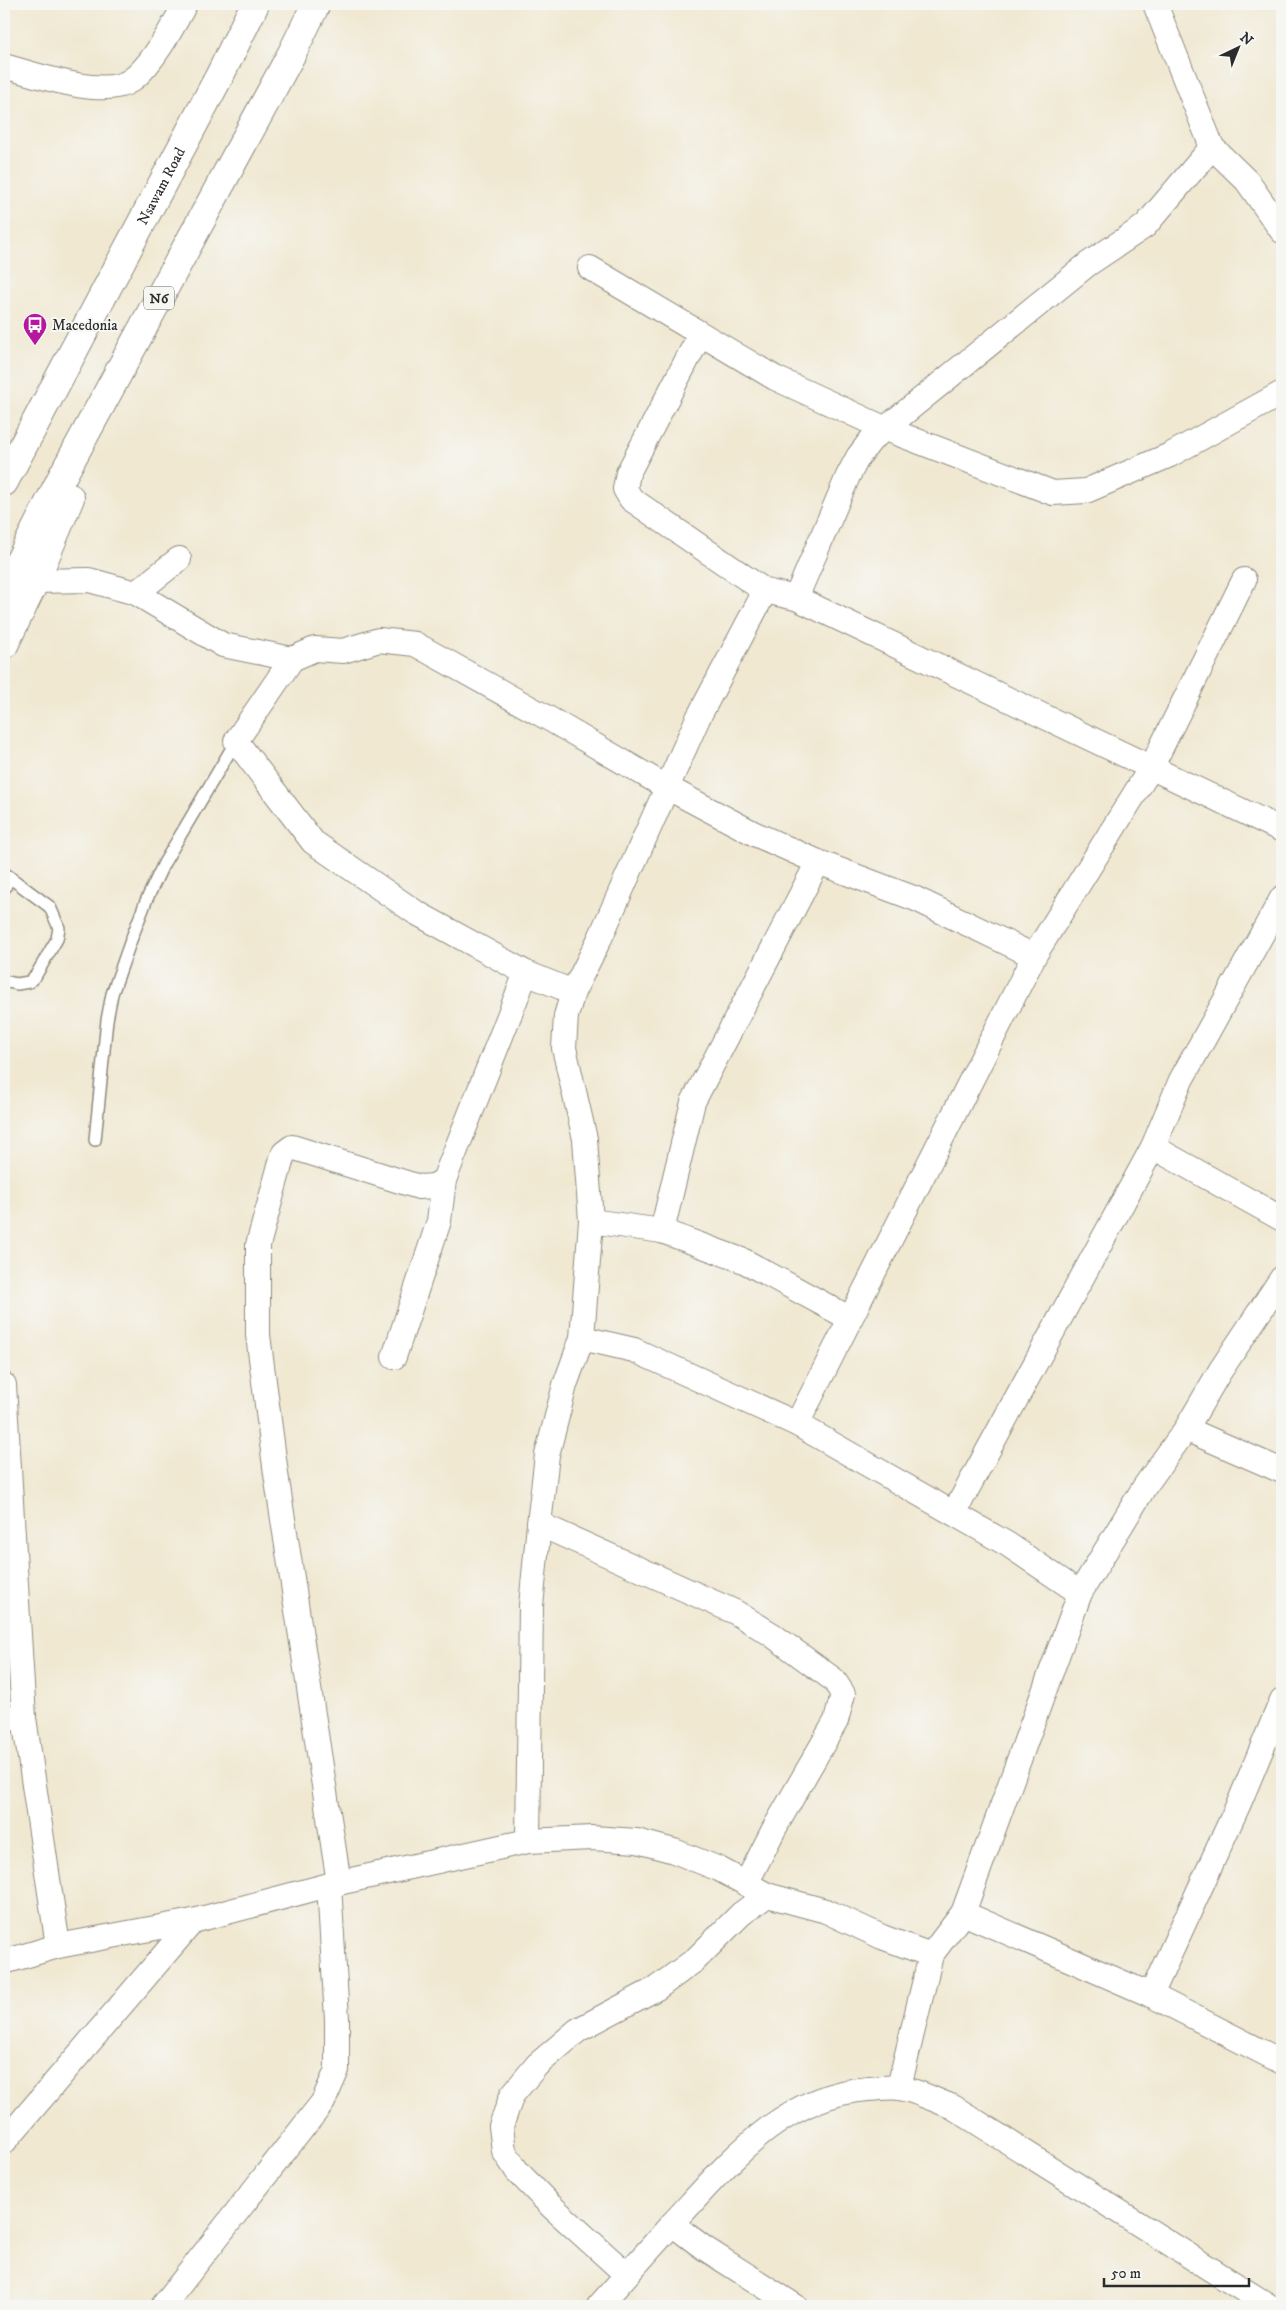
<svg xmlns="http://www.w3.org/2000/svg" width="1286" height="2310" viewBox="0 0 1286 2310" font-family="'IM FELL DW Pica',serif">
<rect width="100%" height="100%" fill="#f6f6f2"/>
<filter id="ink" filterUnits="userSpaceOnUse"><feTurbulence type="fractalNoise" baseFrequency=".02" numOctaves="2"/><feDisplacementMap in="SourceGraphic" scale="10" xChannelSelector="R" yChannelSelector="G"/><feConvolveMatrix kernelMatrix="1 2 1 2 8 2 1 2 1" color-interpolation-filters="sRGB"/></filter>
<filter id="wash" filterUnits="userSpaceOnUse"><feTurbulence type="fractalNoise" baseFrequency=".0096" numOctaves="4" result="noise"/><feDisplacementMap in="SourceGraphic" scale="20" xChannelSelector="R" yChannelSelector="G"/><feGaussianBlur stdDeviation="1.12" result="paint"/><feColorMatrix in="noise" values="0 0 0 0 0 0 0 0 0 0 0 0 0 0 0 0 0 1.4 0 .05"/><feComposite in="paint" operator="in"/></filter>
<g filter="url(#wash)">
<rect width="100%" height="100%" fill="#f0e8d1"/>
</g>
<g filter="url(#ink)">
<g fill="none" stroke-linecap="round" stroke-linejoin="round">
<defs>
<g id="service">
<polyline points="4,873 50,907 59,928 57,939 36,975 29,982 17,984 4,981"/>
<polyline points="4,889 10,877"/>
<polyline points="95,1140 107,1020 112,994 131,940 146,901 164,863 236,741"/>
</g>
<g id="minor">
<polyline points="1155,4 1212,147 1247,181 1282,231"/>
<path d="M4,66C33,74 103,99 130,81C150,68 174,25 185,4"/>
<polyline points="590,268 775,378 886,429 1053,493 1086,491 1170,455 1282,393"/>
<polyline points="700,335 628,473 625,489 631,499 765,591 796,598 1282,830"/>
<polyline points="35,581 89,580 136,593 223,645 292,659"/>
<polyline points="136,593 179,559"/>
<polyline points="796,598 848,476 858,457 871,440 1088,264 1145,226 1212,147"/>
<polyline points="573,992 526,973 415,912 313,842 236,741 292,659 315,649 343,651 379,640 415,644 553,721 668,788 755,834 818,862 916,899 1034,956"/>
<polyline points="1153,1147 1181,1080 1282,898"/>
<polyline points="591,1221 662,1231 744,1261 849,1318"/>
<polyline points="662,1231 693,1102 818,862"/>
<polyline points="582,1338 634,1350 797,1424 1007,1544 1080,1593"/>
<polyline points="394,1357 439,1221 444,1180"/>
<polyline points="4,1385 24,1718 58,1946"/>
<polyline points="797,1424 1034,956 1152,766 1244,580"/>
<polyline points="1186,1429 1282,1471"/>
<polyline points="954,1513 1153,1147 1282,1219"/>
<polyline points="539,1524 735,1612 771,1634 834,1680 843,1694 836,1721 774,1829 746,1884"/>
<polyline points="4,1718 24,1718"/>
<polyline points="528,1841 531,1606 539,1524 547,1455 565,1385 582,1338 591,1221 585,1139 564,1048 566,1016 573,992 600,938 698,718 765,591"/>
<polyline points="339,1883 276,1474 258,1335 258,1245 282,1158 284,1153 292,1147 419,1187 434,1186 444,1180 526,973"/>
<polyline points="963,1913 1151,1995 1282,2062"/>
<polyline points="4,1962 58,1946 193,1921 329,1885 528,1841 592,1838 637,1841 674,1851 719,1869 767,1895 826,1911 882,1937 931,1955"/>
<polyline points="1151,1995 1240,1801 1282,1700"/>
<polyline points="899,2087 931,1955 963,1913 1080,1593 1145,1486 1186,1429 1220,1371 1282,1278"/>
<polyline points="4,2142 193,1921"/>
<path d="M672,2224C727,2165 781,2095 868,2089C878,2089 889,2086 899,2088C916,2090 936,2101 953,2107L1269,2306"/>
<polyline points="626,2274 551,2206 517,2171 504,2151 501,2126 512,2095 537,2065 578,2030 657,1988 695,1960 741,1914 767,1895"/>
<polyline points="163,2306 323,2102 337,2070 337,2019 329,1885"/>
<polyline points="599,2306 672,2224 704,2248 795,2306"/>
</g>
<g id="trunk">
<path id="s1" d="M4,482L221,73L255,4"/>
<polyline points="4,592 64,473 292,53 316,4"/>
<polyline points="4,645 35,581 70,498"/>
</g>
</defs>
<use href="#service" stroke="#8e8a7e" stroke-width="14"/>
<use href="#minor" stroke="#8e8a7e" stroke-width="26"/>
<use href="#trunk" stroke="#8e8a7e" stroke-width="30"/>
<use href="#service" stroke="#fff" stroke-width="11"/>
<use href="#minor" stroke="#fff" stroke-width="24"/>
<use href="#trunk" stroke="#fff" stroke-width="28"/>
</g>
</g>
<defs>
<symbol id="bus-pin" viewBox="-11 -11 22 30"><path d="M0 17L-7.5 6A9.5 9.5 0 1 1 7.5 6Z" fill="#b5179e" stroke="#f6f6f2"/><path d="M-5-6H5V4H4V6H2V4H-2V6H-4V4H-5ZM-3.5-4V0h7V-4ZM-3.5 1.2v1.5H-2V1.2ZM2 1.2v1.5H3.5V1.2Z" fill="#fff"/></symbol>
</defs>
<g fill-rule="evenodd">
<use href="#bus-pin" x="21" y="311" width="28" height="38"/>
</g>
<g text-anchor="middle" stroke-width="4" stroke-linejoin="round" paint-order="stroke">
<rect fill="#f6f6f2" stroke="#686867" stroke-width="1" x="144" y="286.5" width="30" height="23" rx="4"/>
<g font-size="14" font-weight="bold" fill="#2b2b2b">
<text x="159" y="303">N6</text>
</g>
<g font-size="15" fill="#2b2b2b" stroke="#f6f6f2">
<text dy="5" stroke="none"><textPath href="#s1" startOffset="335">Nsawam Road</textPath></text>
</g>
<g font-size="15" fill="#2b2b2b" stroke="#f6f6f2" text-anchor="start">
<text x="52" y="330">Macedonia</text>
</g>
</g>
<rect width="1286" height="2310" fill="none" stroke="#f6f6f2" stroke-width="20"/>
<g transform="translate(1238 48) rotate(43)" stroke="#f6f6f2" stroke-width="4" paint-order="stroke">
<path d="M0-4L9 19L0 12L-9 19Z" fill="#2b2b2b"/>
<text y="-8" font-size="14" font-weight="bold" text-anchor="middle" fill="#2b2b2b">N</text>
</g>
<path d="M1104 2278v8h145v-8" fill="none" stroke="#2b2b2b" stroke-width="2.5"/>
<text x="1111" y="2278" font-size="15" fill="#2b2b2b" stroke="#f6f6f2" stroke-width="4" paint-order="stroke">50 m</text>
</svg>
